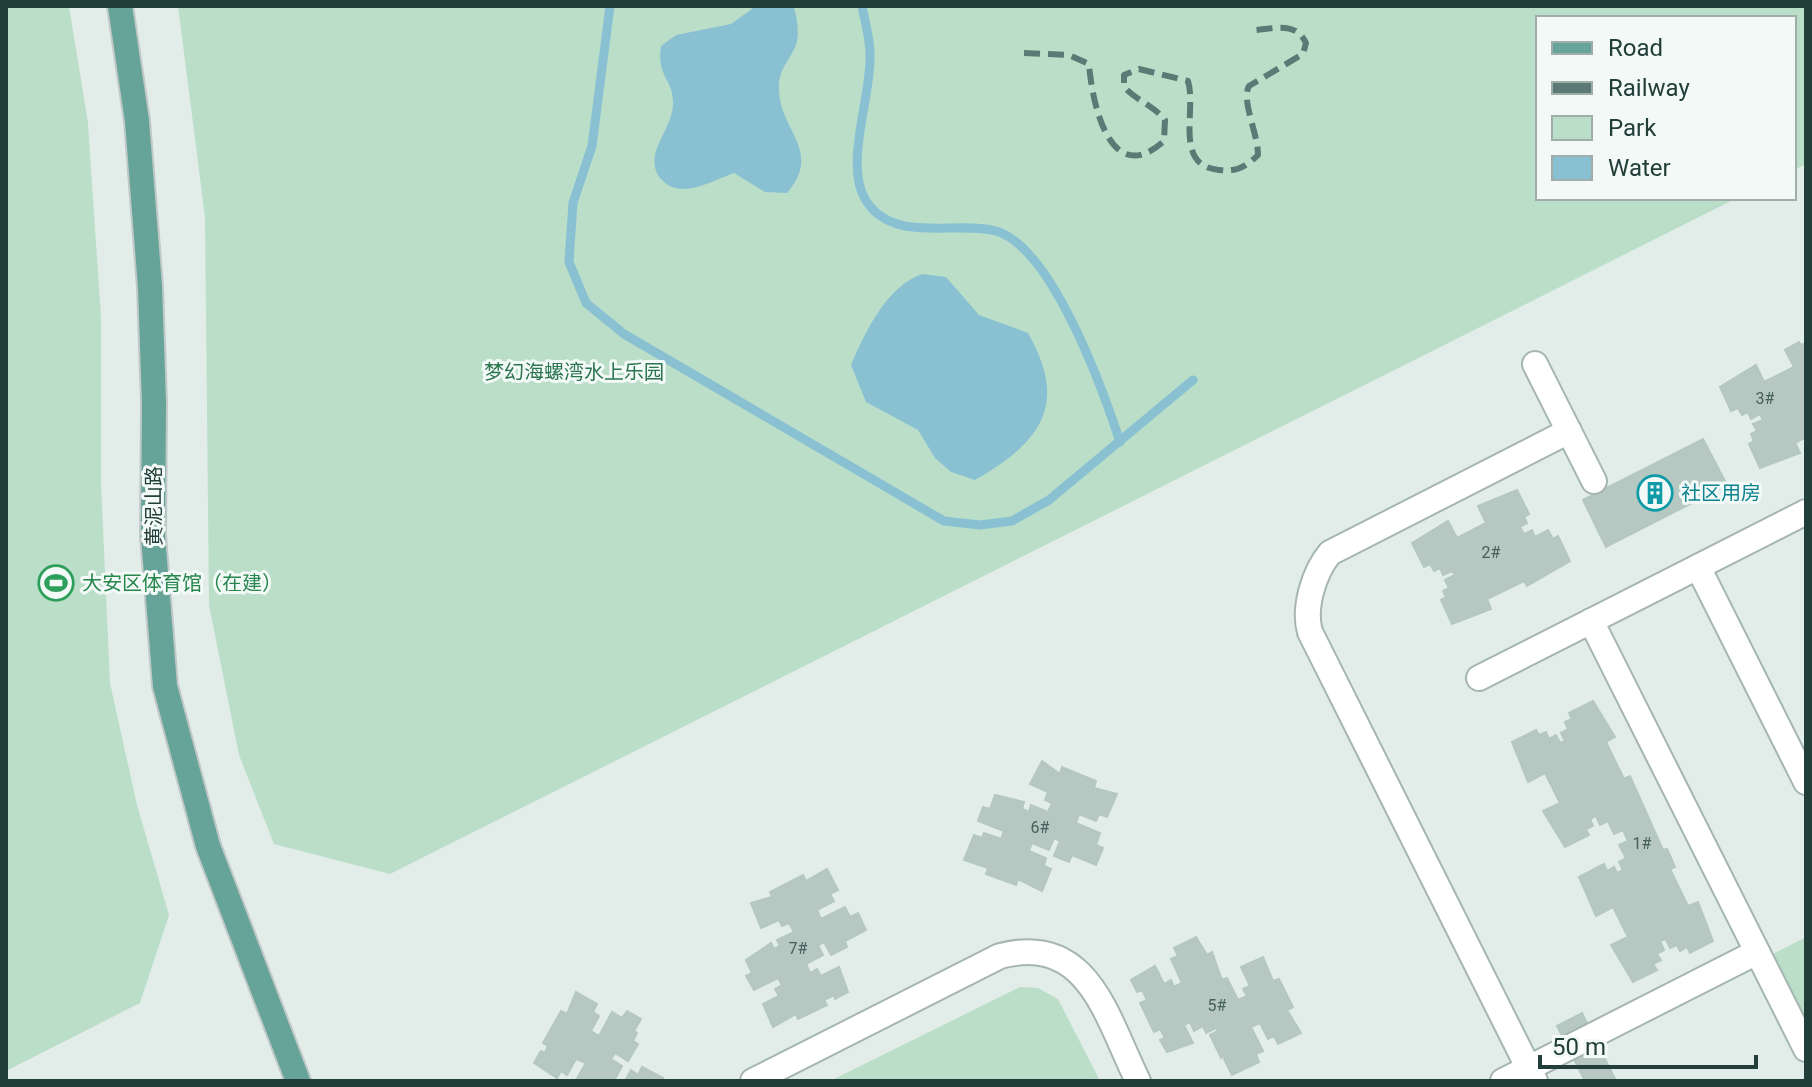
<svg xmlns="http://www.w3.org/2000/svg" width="1812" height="1087" viewBox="0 0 1812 1087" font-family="Roboto,'Noto Sans SC',sans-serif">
<rect width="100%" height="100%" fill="#e2ede9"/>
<g fill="#bbdec8">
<polygon points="6,6 69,6 88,123 101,317 101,484 110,683 137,805 169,915 140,1003 6,1071"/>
<polygon points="178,6 1806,6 1806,164 1794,170 1794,18 1538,18 1538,198 1737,198 390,874 274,844 239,755 209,605 205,217"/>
<polygon points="1806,937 1806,1029 1769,956"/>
<polygon points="1020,987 1038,988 1058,999 1100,1081 830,1081"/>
</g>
<g fill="#89c1d3">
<path d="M756,6L794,7C797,19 800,33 796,45C789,62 778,69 779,90C780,131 823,151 787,193L765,192L734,173C711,181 681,201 661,179C654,172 653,160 656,151C661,136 673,119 673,104C674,79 656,77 661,46L676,35L731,24Z"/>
<path d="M922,274L946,277L979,315L1028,333C1069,405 1041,442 975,480L951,472L935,458L918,430L866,402L851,365C865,332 887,286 922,274Z"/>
</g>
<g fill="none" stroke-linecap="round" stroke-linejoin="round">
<g stroke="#89c1d3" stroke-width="9">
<polyline points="610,6 592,146 573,203 569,262 586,303 624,334 944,521 980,525 1012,521 1049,500 1193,380"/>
<path d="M862,6C865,22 870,38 870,54C872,95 844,163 865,199C892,245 956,220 996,231C1052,247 1103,390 1120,442"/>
</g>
</g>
<g fill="#b7c8c2" stroke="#b5c7c1" stroke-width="2">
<polygon points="1799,342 1801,345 1806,343 1806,437 1795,443 1800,453 1760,468 1749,444 1754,441 1751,434 1757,431 1753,424 1763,420 1760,414 1751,419 1748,412 1742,415 1738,408 1731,411 1720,387 1756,365 1764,382 1794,367 1785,350"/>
<polygon points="1703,439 1727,485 1606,547 1583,500"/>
<polygon points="1517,490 1529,514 1524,517 1527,523 1520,527 1524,534 1532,530 1535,537 1548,530 1553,539 1558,536 1570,561 1527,586 1524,581 1487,599 1491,609 1452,624 1441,600 1446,597 1443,591 1449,588 1445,580 1455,575 1452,571 1443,575 1440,568 1434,571 1430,564 1424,567 1412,543 1448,521 1457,538 1486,523 1478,506"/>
<polygon points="1593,701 1615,737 1606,742 1624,779 1630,776 1663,850 1667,849 1675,867 1670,869 1688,906 1698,902 1713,941 1690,953 1687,947 1680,951 1677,945 1670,948 1666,939 1660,941 1664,950 1657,954 1661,960 1653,964 1657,970 1633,982 1611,945 1628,937 1613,907 1596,916 1579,877 1604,864 1607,871 1614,867 1617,873 1623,870 1619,862 1626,858 1619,845 1628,841 1623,830 1614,834 1608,821 1600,825 1596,816 1590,819 1593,826 1586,829 1589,835 1565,847 1543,811 1560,803 1545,773 1528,782 1512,742 1536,730 1539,735 1546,732 1549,739 1556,735 1560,743 1565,741 1561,733 1568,729 1565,722 1572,719 1569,713"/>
<polygon points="1042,761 1060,774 1062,767 1096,781 1094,788 1117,794 1107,817 1099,814 1096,821 1079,814 1076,823 1100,833 1096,845 1103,848 1096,865 1072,855 1069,862 1054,856 1060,841 1054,838 1049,850 1032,843 1029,851 1046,858 1044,866 1051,869 1042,891 1018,879 1016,885 986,874 988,868 964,860 974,835 982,838 984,833 1001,839 1004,831 978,821 983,807 990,809 995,795 1024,802 1022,809 1029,812 1031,805 1048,812 1052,803 1045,800 1048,792 1030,784"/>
<polygon points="827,869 838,890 830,894 834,901 817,910 821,919 845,907 850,917 858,913 866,930 845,941 847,947 831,955 824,942 818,945 823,955 806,964 810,973 817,969 821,976 839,967 848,992 835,999 834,995 824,1000 827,1005 798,1019 796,1014 773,1027 763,1004 779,996 775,989 782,985 778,978 754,990 746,976 752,973 746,960 771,943 774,949 780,946 777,940 794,932 789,923 782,926 779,920 761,928 751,903 772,897 770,892 803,875 806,881"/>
<polygon points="1196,937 1207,955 1212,952 1222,980 1227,978 1238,1000 1247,996 1243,989 1250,986 1241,967 1263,957 1273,981 1279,979 1293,1007 1287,1010 1301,1033 1278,1044 1274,1036 1268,1039 1260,1023 1251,1027 1263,1051 1256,1054 1259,1062 1232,1075 1224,1059 1227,1054 1221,1058 1210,1035 1218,1031 1216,1028 1206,1033 1203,1026 1194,1031 1190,1022 1184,1025 1193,1043 1167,1052 1160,1040 1165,1038 1160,1029 1154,1032 1140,1003 1147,1000 1142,990 1137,992 1131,980 1155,966 1164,984 1171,980 1174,987 1182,983 1171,959 1178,956 1174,948"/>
<polygon points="576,992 597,1004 593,1012 599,1016 591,1031 599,1036 612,1012 622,1018 627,1011 641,1019 634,1031 637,1033 633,1041 638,1044 628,1061 615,1053 611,1059 622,1066 614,1081 576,1080 586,1063 576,1059 567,1075 561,1071 557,1078 534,1063 541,1051 545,1053 548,1046 543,1043 561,1011 567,1014"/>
<polygon points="1582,1013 1616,1081 1585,1081 1557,1026"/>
<polygon points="642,1067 663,1078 662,1081 625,1081 631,1070 638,1075"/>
</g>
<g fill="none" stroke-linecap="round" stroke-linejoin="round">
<defs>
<g id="minor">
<polyline points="1535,364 1594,481"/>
<polyline points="1698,567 1806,782"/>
<polyline points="1591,621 1806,1049"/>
<polyline points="1479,678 1806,512"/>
<path d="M753,1081L1000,956C1089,933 1106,1017 1138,1081"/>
<polyline points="1503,1081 1757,952"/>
<path d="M1535,1081L1310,632C1303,608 1314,572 1330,553L1569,431"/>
</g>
<polyline id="major" points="120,6 137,121 150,287 154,403 153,536 165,686 208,846 298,1081"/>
</defs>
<use href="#minor" stroke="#a5b5b1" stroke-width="28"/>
<use href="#major" stroke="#c1c9c8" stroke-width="28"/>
<use href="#minor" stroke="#fff" stroke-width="24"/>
<use href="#major" stroke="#66a399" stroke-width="24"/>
<path stroke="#5c7a75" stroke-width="6" stroke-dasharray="16 8" stroke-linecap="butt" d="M1024,53L1069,55L1089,64C1092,103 1110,190 1164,141L1165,120C1153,105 1137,101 1124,87V75L1139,69L1188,81C1197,110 1173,166 1219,170C1236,172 1246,167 1258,155C1258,133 1241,101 1249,86L1303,54L1306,43C1296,22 1277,28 1256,30"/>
</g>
<defs>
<symbol id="building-ring" viewBox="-11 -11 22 22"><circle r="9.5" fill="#f3f9f7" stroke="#0f9aa8" stroke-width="1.5"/><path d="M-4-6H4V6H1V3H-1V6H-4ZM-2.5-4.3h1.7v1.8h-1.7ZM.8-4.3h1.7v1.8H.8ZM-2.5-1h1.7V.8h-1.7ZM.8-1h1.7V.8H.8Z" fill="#0f9aa8"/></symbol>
<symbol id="stadium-ring" viewBox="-11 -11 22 22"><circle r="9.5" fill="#f3f9f7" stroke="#2e9e5b" stroke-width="1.5"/><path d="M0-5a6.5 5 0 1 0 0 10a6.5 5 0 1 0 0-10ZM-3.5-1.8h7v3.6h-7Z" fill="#2e9e5b"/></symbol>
</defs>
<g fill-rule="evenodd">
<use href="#building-ring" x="1635" y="473" width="40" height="40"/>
<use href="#stadium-ring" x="36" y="563" width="40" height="40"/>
</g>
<g text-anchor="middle" stroke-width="6" stroke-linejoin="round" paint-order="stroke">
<g font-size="16" fill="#47605b">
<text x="1765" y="404">3#</text>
<text x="1491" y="558">2#</text>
<text x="1040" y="833">6#</text>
<text x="1642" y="849">1#</text>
<text x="798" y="954">7#</text>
<text x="1217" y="1011">5#</text>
</g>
<g font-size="20" fill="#2b764f" stroke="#f3f9f7">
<text x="574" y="379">梦幻海螺湾水上乐园</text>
</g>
<g font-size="20" fill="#0d838f" stroke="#f3f9f7" text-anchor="start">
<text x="1681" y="500">社区用房</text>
</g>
<g font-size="20" fill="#223e39" stroke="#f3f9f7">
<text transform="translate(154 506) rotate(-90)" y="7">黄泥山路</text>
</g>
<g font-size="20" fill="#27864d" stroke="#f3f9f7" text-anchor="start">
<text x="82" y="590">大安区体育馆（在建）</text>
</g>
</g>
<rect width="1812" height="1087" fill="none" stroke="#223e39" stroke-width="16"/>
<rect x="1536" y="16" width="260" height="184" fill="#f3f9f7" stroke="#9faeab" stroke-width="2"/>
<rect x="1552" y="42" width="40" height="12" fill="#66a399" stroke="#9faeab" stroke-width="2"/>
<text x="1608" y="56" font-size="24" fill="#223e39">Road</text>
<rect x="1552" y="82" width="40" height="12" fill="#5c7a75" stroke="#9faeab" stroke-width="2"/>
<text x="1608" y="96" font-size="24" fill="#223e39">Railway</text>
<rect x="1552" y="116" width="40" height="24" fill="#bbdec8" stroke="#9faeab" stroke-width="2"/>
<text x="1608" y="136" font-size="24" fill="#223e39">Park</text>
<rect x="1552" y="156" width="40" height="24" fill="#89c1d3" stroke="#9faeab" stroke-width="2"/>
<text x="1608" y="176" font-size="24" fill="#223e39">Water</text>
<path d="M1540 1055v12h216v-12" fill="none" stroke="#223e39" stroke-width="4"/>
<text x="1552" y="1055" font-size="24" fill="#223e39" stroke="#f3f9f7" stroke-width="6" paint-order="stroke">50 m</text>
</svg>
